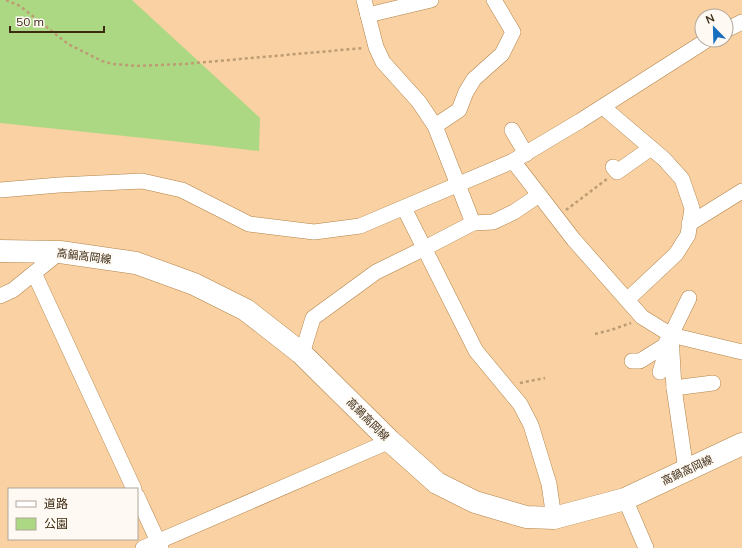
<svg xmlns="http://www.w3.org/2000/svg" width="742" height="548" viewBox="0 0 742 548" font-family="Mulish,'Noto Sans JP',sans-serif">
<rect width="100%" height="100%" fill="#f9d1a2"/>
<polygon fill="#acd883" points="0,0 132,0 260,118 259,151 172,141 0,123"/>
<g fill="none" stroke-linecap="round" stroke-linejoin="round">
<defs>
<g id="street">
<polyline points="364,0 376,47 383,62 419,102 435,126 473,223 493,222 514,212 539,195"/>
<polyline points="368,15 431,0"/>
<polyline points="726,30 742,22"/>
<polyline points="603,107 664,159 682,179 692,208 688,235 676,254 627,300"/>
<polyline points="435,126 459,110 466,92 474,79 502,54 513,32 494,0"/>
<polyline points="512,130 526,154"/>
<polyline points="513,161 574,240 642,317 671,335 742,352"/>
<polyline points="613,167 617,172 651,148"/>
<polyline points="0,190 59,185 142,181 182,190 249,224 314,232 360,226 513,161 580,121 707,40"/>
<polyline points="404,208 476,351 520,404 531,425 549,484 554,518"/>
<polyline points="689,224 742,191"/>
<polyline points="34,273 134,489"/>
<polyline points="0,296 13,290 60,252"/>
<polyline points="671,335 674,388 686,470"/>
<polyline points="302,354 313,318 376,272 425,248 473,223"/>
<polyline points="632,361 640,361 664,346 671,335 689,298"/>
<polyline points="660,372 668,346"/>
<polyline points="674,388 713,383"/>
<polyline points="137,496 161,548"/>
<polyline points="625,499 646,548"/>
<polyline points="143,548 390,441"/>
</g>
<polyline id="primary" points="0,251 60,252 136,263 194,284 246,310 301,353 390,441 437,483 475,502 526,517 554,518 625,499 742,444"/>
</defs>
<use href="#street" stroke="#b2844a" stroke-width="16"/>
<use href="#primary" stroke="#b2844a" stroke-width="23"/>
<g stroke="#bd9c74" stroke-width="2.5" stroke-dasharray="3 3" stroke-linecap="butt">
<polyline points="6,0 20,6 68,44 102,61 113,64 137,66 184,64 364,48"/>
<polyline points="566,210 607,179"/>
<polyline points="595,334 611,330 631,323"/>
<polyline points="520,383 545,378"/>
</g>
<use href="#street" stroke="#fff" stroke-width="15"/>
<use href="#primary" stroke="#fff" stroke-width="22"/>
</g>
<g text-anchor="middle" stroke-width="3.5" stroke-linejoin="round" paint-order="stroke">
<g font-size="11" fill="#3d2a12" stroke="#fef9f3">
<text transform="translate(84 256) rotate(7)" y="4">高鍋高岡線</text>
<text transform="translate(368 419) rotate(45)" y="4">高鍋高岡線</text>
<text transform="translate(687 470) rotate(-25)" y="4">高鍋高岡線</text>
</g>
</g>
<rect x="8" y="488" width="130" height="52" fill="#fef9f3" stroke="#b1a699"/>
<rect x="16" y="501" width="20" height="6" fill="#ffffff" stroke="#b1a699"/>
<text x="44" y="508" font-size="12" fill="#3d2a12">道路</text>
<rect x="16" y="518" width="20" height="12" fill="#acd883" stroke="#b1a699"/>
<text x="44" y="528" font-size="12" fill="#3d2a12">公園</text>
<g transform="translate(714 28) rotate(337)"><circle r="19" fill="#fef9f3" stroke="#b1a699"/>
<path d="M0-3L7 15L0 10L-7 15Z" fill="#186fbd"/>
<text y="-6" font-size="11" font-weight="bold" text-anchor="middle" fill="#3d2a12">N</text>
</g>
<path d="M10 26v6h94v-6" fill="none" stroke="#3d2a12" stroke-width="2"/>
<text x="16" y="26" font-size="12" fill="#3d2a12" stroke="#fef9f3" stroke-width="3" paint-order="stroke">50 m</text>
</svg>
